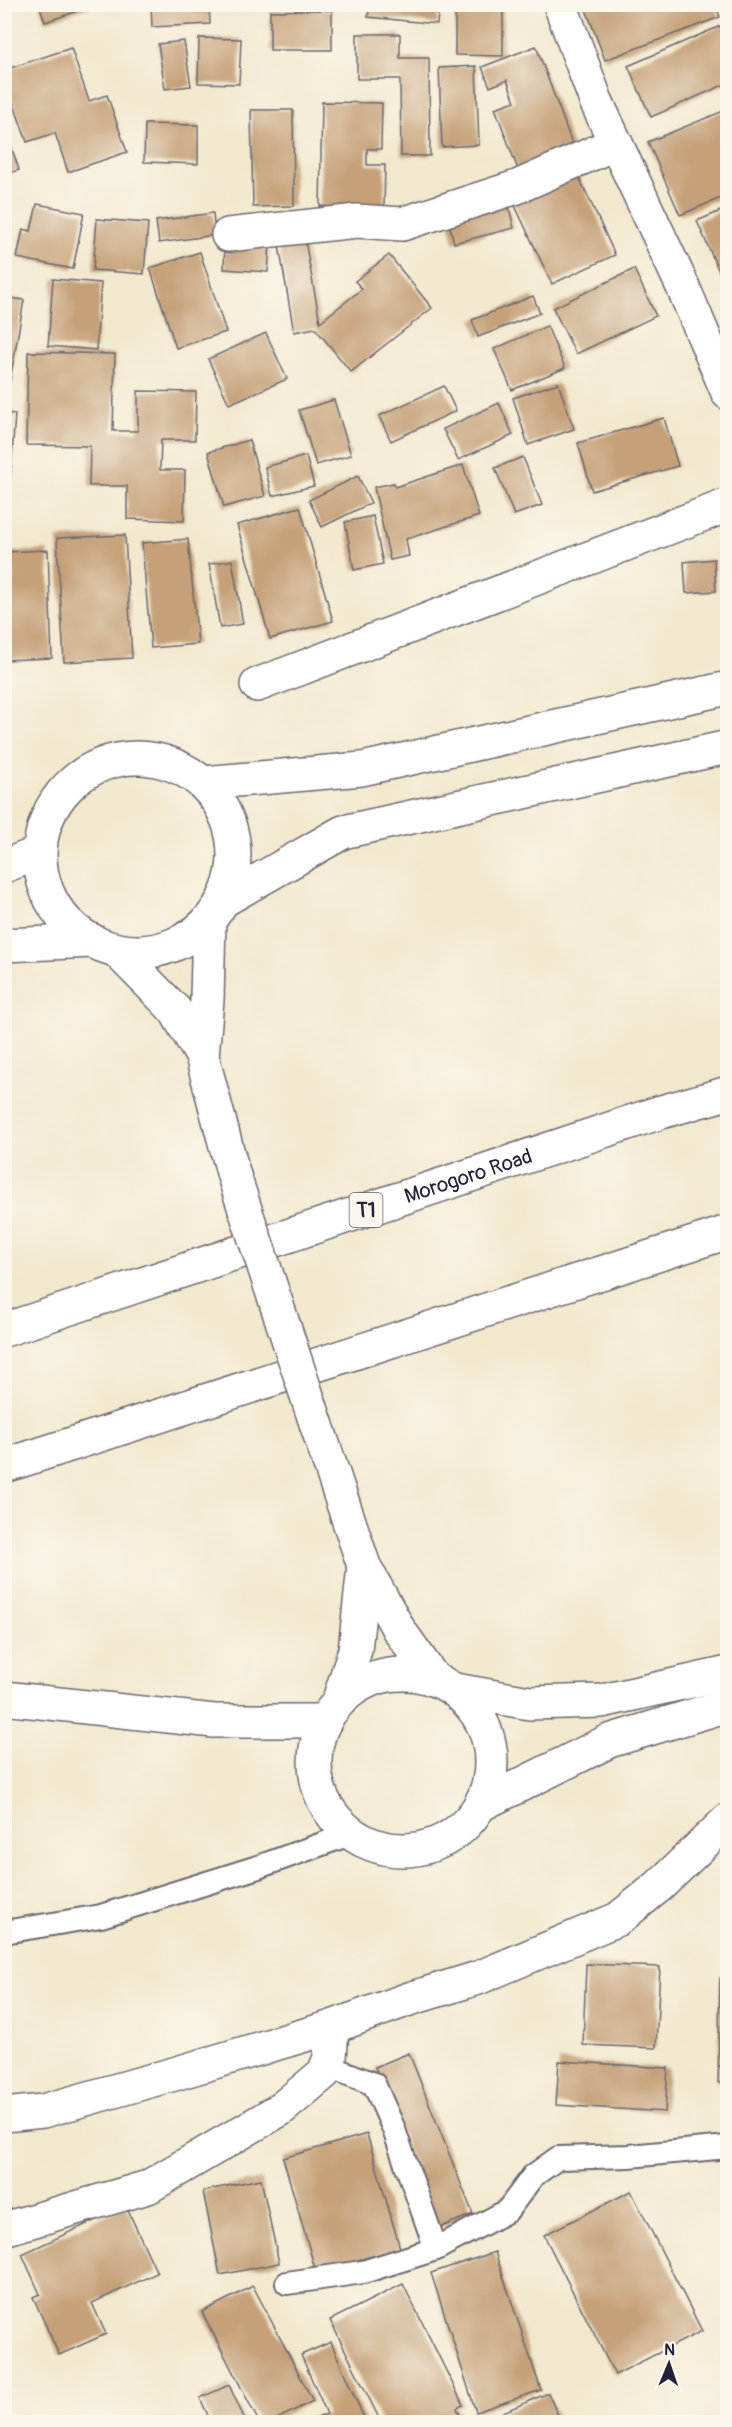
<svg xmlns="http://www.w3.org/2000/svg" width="732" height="2427" viewBox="0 0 732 2427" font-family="Pangolin,sans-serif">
<rect width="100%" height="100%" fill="#fbf7ec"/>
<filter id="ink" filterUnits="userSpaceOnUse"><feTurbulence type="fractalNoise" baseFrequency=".0167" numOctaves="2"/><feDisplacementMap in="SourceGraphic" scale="12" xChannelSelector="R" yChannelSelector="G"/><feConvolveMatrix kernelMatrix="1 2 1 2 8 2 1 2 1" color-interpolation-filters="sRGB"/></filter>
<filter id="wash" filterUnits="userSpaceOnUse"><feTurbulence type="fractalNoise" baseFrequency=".008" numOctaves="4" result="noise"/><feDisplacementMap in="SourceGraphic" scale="24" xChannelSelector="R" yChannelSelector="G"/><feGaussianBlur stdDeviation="1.35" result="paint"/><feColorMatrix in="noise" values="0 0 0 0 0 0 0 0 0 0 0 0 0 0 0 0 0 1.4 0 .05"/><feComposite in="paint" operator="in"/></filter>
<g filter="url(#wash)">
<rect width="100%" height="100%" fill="#f2e8ce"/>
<g id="blocks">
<g fill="#c5a078">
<polygon points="39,4 96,4 96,5 45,22"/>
<polygon points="151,4 209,4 210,24 152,27"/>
<polygon points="370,4 439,4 437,24 368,17"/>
<polygon points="455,4 503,4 503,56 455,55"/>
<polygon points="584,4 715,4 720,17 605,60"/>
<polygon points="332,10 332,50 270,50 270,11"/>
<polygon points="725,24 728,30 728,83 651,117 628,66"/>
<polygon points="357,34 400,34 400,58 429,58 430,156 401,156 400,79 357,79"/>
<polygon points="199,38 241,39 239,84 198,83"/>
<polygon points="184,41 191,86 165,89 158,44"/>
<polygon points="536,46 576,154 520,175 495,108 515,101 507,80 490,87 482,67"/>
<polygon points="71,48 89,101 107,95 127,152 68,172 55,133 27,142 4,76 4,70"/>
<polygon points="476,66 479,145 442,147 439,68"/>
<polygon points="322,102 382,103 381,149 367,149 367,165 385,165 384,208 320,206"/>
<polygon points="728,109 728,195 680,215 648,142"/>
<polygon points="251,110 293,110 294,206 253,207"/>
<polygon points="145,124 198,125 198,164 144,162"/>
<polygon points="4,125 19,170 4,175"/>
<polygon points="573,164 615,255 552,284 509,193"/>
<polygon points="507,200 514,228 454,243 447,214"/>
<polygon points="37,204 84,213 73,269 17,258 23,229 31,231"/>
<polygon points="728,208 728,292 697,221"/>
<polygon points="213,213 215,235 159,243 156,221"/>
<polygon points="97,219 148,223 144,274 93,270"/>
<polygon points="304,235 320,322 362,289 355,281 389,255 432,308 351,372 315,328 294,332 278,240"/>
<polygon points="225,240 270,243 268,272 224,269"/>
<polygon points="200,252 226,332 176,348 150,268"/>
<polygon points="634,269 656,316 576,354 553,308"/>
<polygon points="53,279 101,283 96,350 48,346"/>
<polygon points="533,296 540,313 478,337 472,320"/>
<polygon points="4,297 24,300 6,404 4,404"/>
<polygon points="547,326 565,368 512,390 494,349"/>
<polygon points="266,333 287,379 229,404 208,359"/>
<polygon points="28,352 115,354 113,431 138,431 138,391 196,392 195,440 161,440 160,470 185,470 184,521 127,519 127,486 89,486 90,446 26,445"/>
<polygon points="558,383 574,429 528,445 513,398"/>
<polygon points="444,386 456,411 391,441 379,416"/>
<polygon points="334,400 351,455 316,465 299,410"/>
<polygon points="499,403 513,435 458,460 443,429"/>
<polygon points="4,413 15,414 9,500 4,499"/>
<polygon points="664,418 678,466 592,491 578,443"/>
<polygon points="249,440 265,496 224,507 208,452"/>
<polygon points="306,456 314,486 272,496 265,467"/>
<polygon points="523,457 542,505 514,515 495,468"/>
<polygon points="463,465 479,516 406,539 409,556 390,560 374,487 394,483 395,487"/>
<polygon points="358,476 371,503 322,527 309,500"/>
<polygon points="300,507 333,621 270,639 237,525"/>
<polygon points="373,516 383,564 354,570 345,522"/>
<polygon points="125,535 132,658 64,662 57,538"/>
<polygon points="188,539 198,644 151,648 142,543"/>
<polygon points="48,550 52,658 4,660 4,552"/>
<polygon points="714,559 716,591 686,593 684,562"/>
<polygon points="232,560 243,624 220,628 209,564"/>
<polygon points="586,1964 660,1967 656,2048 583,2045"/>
<polygon points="720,1978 728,1978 728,2083 718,2083"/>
<polygon points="409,2053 473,2214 439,2228 375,2067"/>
<polygon points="559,2061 668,2068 665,2112 556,2105"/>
<polygon points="367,2134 400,2248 316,2272 283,2158"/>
<polygon points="261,2179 279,2263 220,2275 203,2191"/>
<polygon points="631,2191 702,2331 615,2375 544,2235"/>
<polygon points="126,2206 157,2273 92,2303 106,2334 59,2355 33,2297 40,2294 22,2254"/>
<polygon points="495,2252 541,2390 476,2412 431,2273"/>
<polygon points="403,2284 463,2405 457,2408 463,2422 381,2422 330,2320"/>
<polygon points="253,2286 313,2401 271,2422 259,2422 202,2312"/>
<polygon points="331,2342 349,2384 366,2422 307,2422 327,2414 301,2355"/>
<polygon points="229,2385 246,2422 211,2422 200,2398"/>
<polygon points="548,2393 561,2422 480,2422"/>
</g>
</g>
</g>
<g filter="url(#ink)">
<use href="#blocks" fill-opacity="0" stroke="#6b676e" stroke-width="1.5"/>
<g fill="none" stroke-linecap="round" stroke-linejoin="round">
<defs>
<g id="lane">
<polyline points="4,1932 101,1916 258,1867 350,1834"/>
<polyline points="328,2066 374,2084 393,2127 436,2249"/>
<polyline points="287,2283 363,2272 436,2249 507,2211 533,2176 558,2158 629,2156 728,2147"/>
</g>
<g id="street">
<polyline points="228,235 357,221 402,224 517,187 616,143"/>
<polyline points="257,685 728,505"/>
<polyline points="4,2115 43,2111 174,2074 332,2027 409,1999 478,1978 618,1919 659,1886 728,1820"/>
<polyline points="4,2229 148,2187 281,2109 324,2073 330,2058 332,2027"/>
</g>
<g id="secondary">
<polyline points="560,4 596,101 683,287 728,393"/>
<circle cx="137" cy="855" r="97"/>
<polyline points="203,783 362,769 728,688"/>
<polyline points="4,866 39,853"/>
<polyline points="224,900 343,832 728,747"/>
<polyline points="4,945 93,941"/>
<polyline points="116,950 175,1010 202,1056 234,1176"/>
<polyline points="202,1056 207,1000 209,920"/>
<polyline points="317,1426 364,1566 399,1630 433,1678"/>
<circle cx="403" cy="1762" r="88"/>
<polyline points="455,1690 530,1703 602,1701 728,1673"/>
<polyline points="4,1698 214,1721 325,1721"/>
<polyline points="339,1700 355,1650 364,1566"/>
<polyline points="482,1804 609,1741 728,1705"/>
</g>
<g id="highway">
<path id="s1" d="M4,1330L661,1112L728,1093"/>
<polyline points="4,1466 728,1232"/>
</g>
</defs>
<use href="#lane" stroke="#6b676e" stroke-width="26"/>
<use href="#street" stroke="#6b676e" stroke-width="36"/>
<use href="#secondary" stroke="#6b676e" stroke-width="36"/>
<use href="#highway" stroke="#6b676e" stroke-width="36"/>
<use href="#lane" stroke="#fff" stroke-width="22"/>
<use href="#street" stroke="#fff" stroke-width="33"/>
<use href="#secondary" stroke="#fff" stroke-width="33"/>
<use href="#highway" stroke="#fff" stroke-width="33"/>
<defs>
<polyline id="secondary-bridge" points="234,1176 317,1426"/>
</defs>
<use href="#secondary-bridge" stroke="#6b676e" stroke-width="36" stroke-linecap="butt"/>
<use href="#secondary-bridge" stroke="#fff" stroke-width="33"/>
</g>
</g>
<g text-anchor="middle" stroke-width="4.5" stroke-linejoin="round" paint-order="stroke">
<rect fill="#fbf7ec" stroke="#636270" stroke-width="1.5" x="349.5" y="1193" width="33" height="34" rx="4.5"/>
<g font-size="20" font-weight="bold" fill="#22223b">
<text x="366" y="1217">T1</text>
</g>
<g font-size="21" fill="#22223b" stroke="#fbf7ec">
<text dy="7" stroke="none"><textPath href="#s1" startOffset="489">Morogoro Road</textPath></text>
</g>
</g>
<rect width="732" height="2427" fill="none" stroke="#fbf7ec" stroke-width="24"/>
<g transform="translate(669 2364) rotate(2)" stroke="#fbf7ec" stroke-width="4.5" paint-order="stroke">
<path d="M0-4.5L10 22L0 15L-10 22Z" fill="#22223b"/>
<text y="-9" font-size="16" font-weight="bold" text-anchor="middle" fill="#22223b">N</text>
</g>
</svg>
